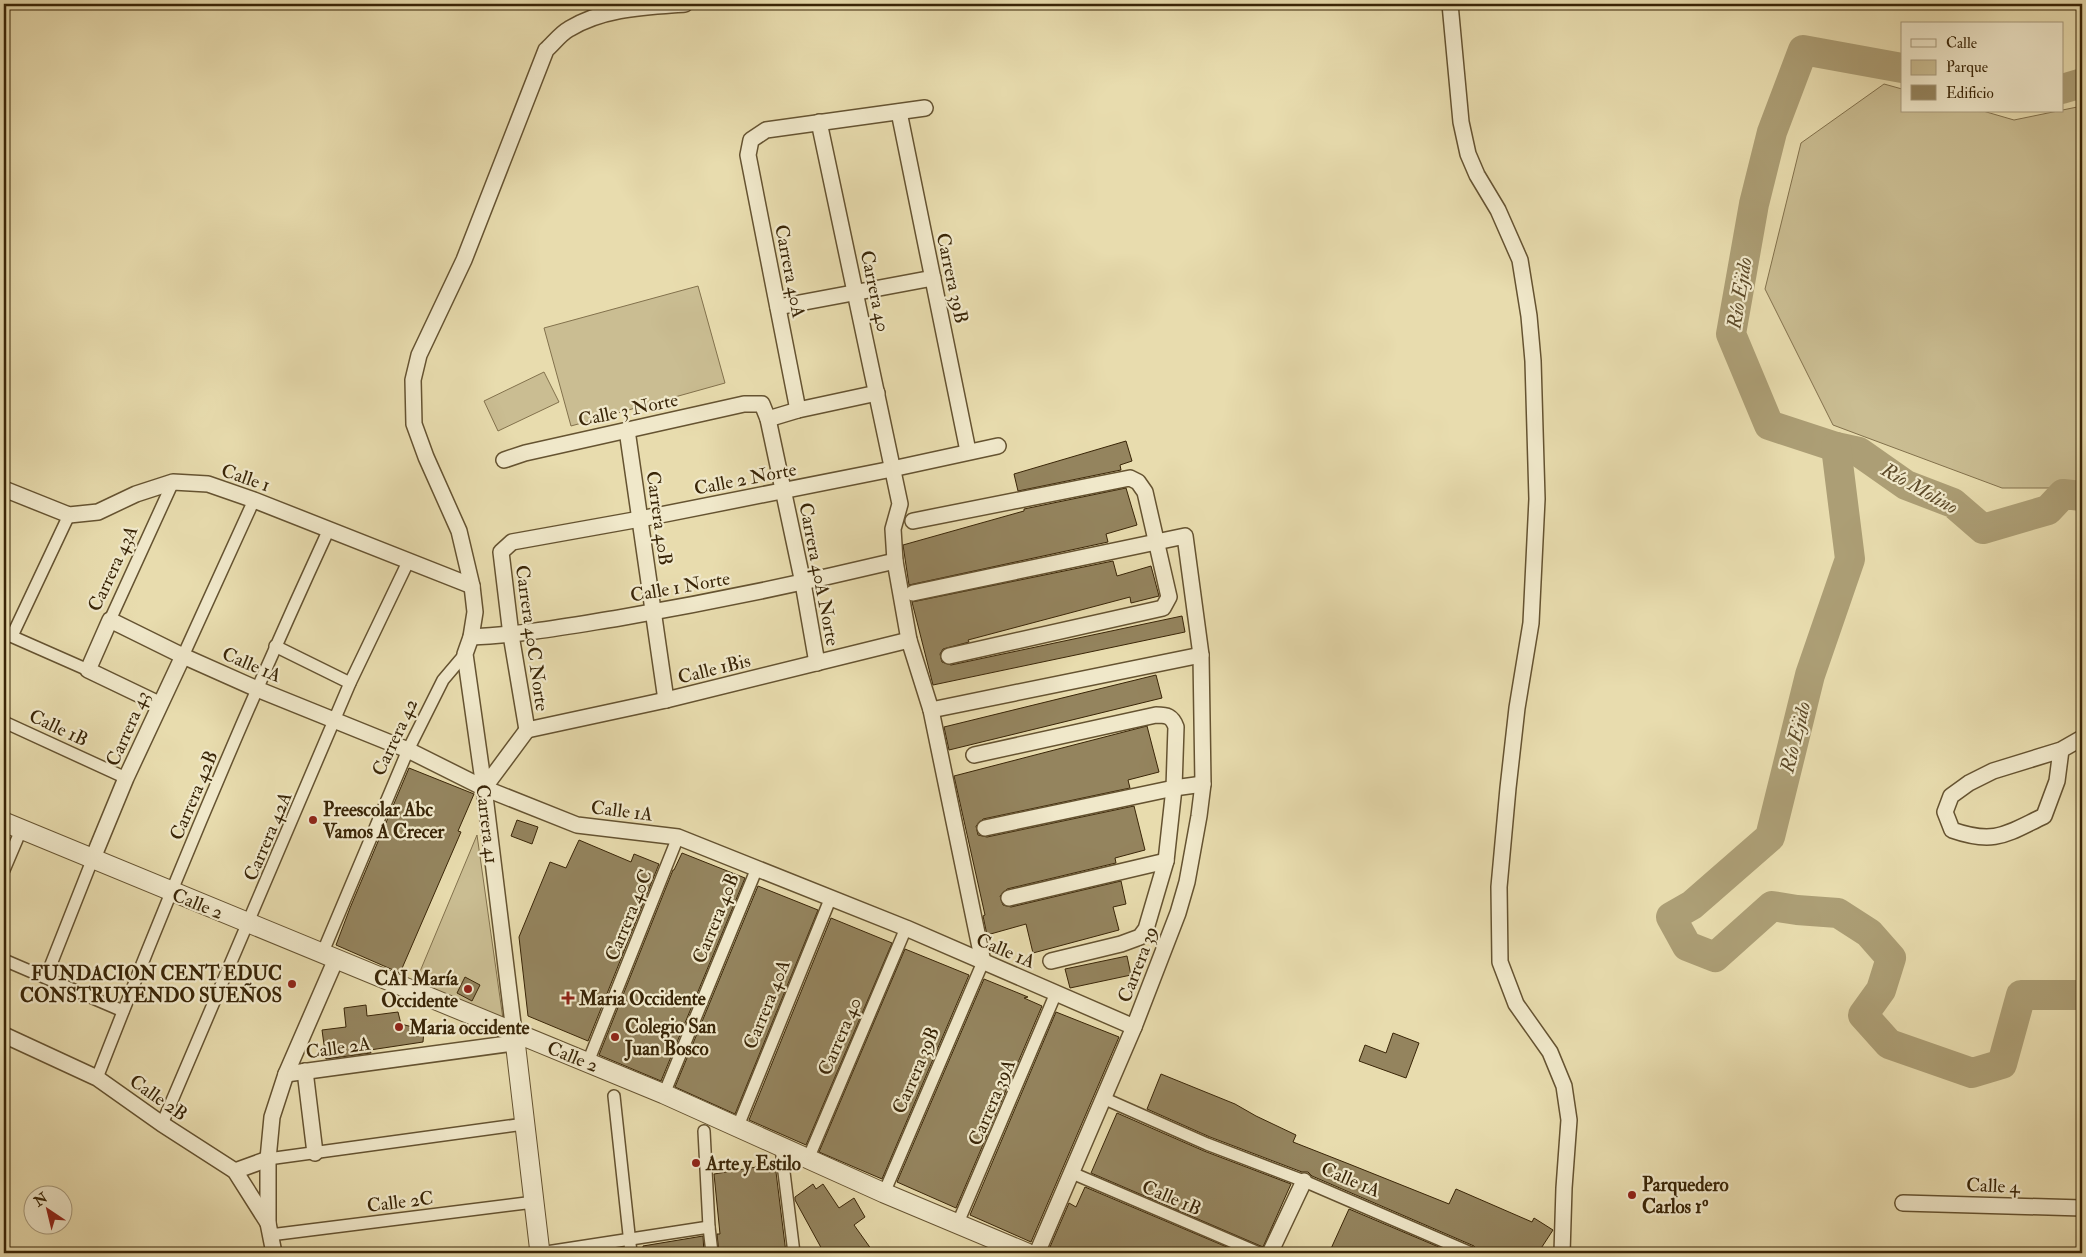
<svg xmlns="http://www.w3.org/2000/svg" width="2086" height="1257" viewBox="0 0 2086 1257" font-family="'IM FELL Double Pica',serif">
<rect width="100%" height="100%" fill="#e8dcae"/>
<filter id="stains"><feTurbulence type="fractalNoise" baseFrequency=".004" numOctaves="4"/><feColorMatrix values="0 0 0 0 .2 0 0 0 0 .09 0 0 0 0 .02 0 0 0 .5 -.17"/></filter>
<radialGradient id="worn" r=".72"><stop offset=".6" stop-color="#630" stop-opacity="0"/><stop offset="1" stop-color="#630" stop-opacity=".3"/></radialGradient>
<g fill="#cabd92" stroke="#82714c">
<polygon points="1884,84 1902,89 1902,111 1983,111 2014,120 2082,106 2082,488 2002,488 1833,425 1765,289 1801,143"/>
<polygon points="698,286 725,383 571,426 544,328"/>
<polygon points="544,372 559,402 498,431 484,401"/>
<polygon points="477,835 503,1019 416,981"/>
</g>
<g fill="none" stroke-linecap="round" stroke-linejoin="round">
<g stroke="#ac9e75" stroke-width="30">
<polyline points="1902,68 1803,50 1772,132 1754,204 1731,334 1769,425 1836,447 1859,452 1906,485 1953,503 1983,529 2048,510 2063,494 2082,496"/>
<polyline points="2062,89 2082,83"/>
<polyline points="1836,447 1850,559 1810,675 1770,837 1692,905 1671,917 1687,946 1715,957 1772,906 1797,910 1838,913 1869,933 1891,958 1881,990 1863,1015 1889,1044 1972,1073 2002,1064 2021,995 2082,995"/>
</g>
</g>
<g fill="#94845e" stroke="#392507">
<polygon points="1126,441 1132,461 1120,465 1121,470 1018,491 1014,474"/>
<polygon points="1126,488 1137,525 1106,534 1108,542 909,585 903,545 1024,511 1024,509"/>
<polygon points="1113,561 1117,576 1151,566 1159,596 1131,603 1130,597 968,640 969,642 943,649 940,654 942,662 951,665 1182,616 1185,632 933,685 912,602"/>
<polygon points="1156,675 1162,698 949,750 944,727"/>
<polygon points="1147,726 1159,772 1128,780 1130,788 983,819 976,826 978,835 987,837 1134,806 1145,850 1115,858 1116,863 1007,889 1000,896 1003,905 1011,907 1121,881 1126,904 1113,907 1119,930 1033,953 1026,924 987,935 983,916 985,915 954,776"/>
<polygon points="409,768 474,794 458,831 461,832 400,973 336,945 350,908"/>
<polygon points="517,820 538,827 532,844 511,836"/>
<polygon points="579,840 631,862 634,854 659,864 588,1041 528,1016 519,937 550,862 566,868"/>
<polygon points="682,853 745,878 661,1081 599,1055 673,870 674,870"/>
<polygon points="758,886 818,910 735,1114 675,1087"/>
<polygon points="831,918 892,943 806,1145 749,1120"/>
<polygon points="905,949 969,975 882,1179 819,1152"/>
<polygon points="1127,956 1131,975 1070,988 1065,969"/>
<polygon points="465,977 480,985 472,1001 457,993"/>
<polygon points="984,979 1028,997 1024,998 1042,1006 956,1208 897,1182"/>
<polygon points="366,1005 367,1016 398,1012 401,1024 424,1030 423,1042 370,1050 371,1053 326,1059 322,1030 346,1027 344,1008"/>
<polygon points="1056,1012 1119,1037 1031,1242 970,1215"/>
<polygon points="1393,1033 1419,1043 1406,1078 1359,1061 1365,1045 1386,1053"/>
<polygon points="1161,1074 1235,1104 1256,1116 1296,1135 1293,1142 1349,1164 1449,1204 1456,1189 1532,1222 1534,1218 1553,1230 1538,1253 1478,1253 1474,1246 1312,1176 1308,1172 1302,1172 1210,1137 1147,1109"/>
<polygon points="1117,1113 1204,1151 1291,1184 1263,1247 1091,1173"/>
<polygon points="775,1164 786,1253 719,1253 717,1234 720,1234 714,1174"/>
<polygon points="813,1184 816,1189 823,1184 839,1208 854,1198 865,1217 854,1225 874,1253 824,1253 795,1200 795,1197"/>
<polygon points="1085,1187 1241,1253 1065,1253 1050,1247 1069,1203 1076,1207"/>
<polygon points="1349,1209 1453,1253 1329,1253"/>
<polygon points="703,1236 704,1253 643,1253 643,1246"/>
</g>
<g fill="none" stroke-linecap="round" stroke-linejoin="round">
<defs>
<g id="pedestrian">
<polyline points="110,620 173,482"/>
<polyline points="4,633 88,670"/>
<polyline points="12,636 69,515"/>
<polyline points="275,646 350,683"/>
<polyline points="183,656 254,500"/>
<polyline points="4,722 126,778"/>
<polyline points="4,870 21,830"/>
<polyline points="322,954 408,750 443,680 465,654"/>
<polyline points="4,960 123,1011"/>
<polyline points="46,977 93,858"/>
<polyline points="588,1062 678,837"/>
<path d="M97,1078C169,893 246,709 329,529"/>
<polyline points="664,1094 757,868"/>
<polyline points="614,1096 631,1253"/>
<polyline points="1103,1098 1207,1144 1304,1181 1471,1253"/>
<polyline points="162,1124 350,683 408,562"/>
<polyline points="738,1126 831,897"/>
<polyline points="704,1131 709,1227 712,1253"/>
<polyline points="781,1148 794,1253"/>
<polyline points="268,1159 524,1124"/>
<polyline points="808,1159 906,928"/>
<polyline points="1072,1173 1259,1253"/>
<polyline points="884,1193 983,962"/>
<polyline points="957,1225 1056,993"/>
<polyline points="270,1235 534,1202"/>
<polyline points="540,1253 709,1227"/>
</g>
<g id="minor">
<polyline points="1450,4 1461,122 1468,154 1477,175 1498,210 1520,260 1529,316 1533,361 1537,499 1531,623 1517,708 1508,788 1499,887 1500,962 1516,1004 1550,1052 1564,1086 1569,1120 1564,1188 1562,1253"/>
<polyline points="899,112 968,451"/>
<polyline points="819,122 900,504 893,529 895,561 909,640 931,710 983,962"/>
<polyline points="778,307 933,278"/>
<polyline points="798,410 748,155 751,140 766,130 925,108"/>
<polyline points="768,419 798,410 877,393"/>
<polyline points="627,430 666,700"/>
<polyline points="504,460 525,453 744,404 762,404 768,419 803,583 817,663"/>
<polyline points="4,489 69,515 98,512 136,494 173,482 208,484 254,500 472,586"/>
<polyline points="913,521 1130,478 1138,482 1145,492 1169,597 1163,608 949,656"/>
<polyline points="913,593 1185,536 1201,655 1203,784 1199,816 1187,882 1178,913 1134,1027 1037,1253"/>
<path d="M471,637C521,635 569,626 619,618C711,602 803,583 895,561"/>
<polyline points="159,704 88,670 110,620 183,656 257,689 408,750 484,788 577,825 678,837 906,928 1134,1027"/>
<polyline points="931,710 1201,655"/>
<polyline points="527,730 511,635 501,552 512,542 640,519 892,469 998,446"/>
<polyline points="527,730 666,700 909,640"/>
<path d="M2061,750L2057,781L2044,816C2006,834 1995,845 1952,830L1945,812L1951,796L1969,783L1993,771L2061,750L2082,738"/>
<path d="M974,755L1156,715C1167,715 1172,716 1176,727L1174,788L1166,861L1146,929L1140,937L1121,944L1051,961"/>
<polyline points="484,788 527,730"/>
<polyline points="985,828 1174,788 1203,784"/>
<polyline points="93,858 126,778 183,656"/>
<polyline points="1009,898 1166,861"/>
<path d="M514,1032L484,788L465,654L471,637L475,612L472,586L459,531L426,457L414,424L413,380L419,355L464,260L546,50C553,44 560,34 569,29C604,8 645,7 685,4"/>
<polyline points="4,1035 97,1078 162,1124 235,1171 268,1223"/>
<polyline points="305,1071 315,1153"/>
<polyline points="286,1074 514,1043"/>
<polyline points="235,1171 268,1159"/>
<polyline points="1903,1203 2082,1208"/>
<polyline points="274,1253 268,1223 268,1159 272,1117 286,1074 336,959"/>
<polyline points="1270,1253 1304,1181"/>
</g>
<g id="tertiary">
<polyline points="4,822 664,1094 884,1193 1027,1253"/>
<polyline points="514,1032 540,1253"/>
</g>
</defs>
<use href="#pedestrian" stroke="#655331" stroke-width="14"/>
<use href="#minor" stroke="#655331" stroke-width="18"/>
<use href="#tertiary" stroke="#655331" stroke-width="21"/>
<use href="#pedestrian" stroke="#f0e8ca" stroke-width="11"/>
<use href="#minor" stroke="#f0e8ca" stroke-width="15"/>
<use href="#tertiary" stroke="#f0e8ca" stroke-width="19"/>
</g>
<g fill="#8f2418" stroke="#f0e8ca" stroke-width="2">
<circle cx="313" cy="820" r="5"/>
<circle cx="292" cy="984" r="5"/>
<circle cx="468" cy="989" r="5"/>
<path d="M565.5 990.5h5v5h5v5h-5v5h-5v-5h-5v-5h5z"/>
<circle cx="399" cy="1027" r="5"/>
<circle cx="615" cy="1037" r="5"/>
<circle cx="696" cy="1163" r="5"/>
<circle cx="1632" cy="1195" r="5"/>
</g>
<g text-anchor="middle" stroke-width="4.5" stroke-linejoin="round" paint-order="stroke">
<g font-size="19" fill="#392507" stroke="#f0e8ca">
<text transform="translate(791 271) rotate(79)" y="7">Carrera 40A</text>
<text transform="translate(953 278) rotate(78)" y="7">Carrera 39B</text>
<text transform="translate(876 291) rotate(78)" y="7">Carrera 40</text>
<text transform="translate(628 409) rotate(-12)" y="7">Calle 3 Norte</text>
<text transform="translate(246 477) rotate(19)" y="7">Calle 1</text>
<text transform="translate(745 478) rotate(-11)" y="7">Calle 2 Norte</text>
<text transform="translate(660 518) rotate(82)" y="7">Carrera 40B</text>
<text transform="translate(112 568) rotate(-65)" y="7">Carrera 43A</text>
<text transform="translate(820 574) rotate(79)" y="7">Carrera 40A Norte</text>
<text transform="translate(680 586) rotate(-10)" y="7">Calle 1 Norte</text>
<text transform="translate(533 638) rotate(82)" y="7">Carrera 40C Norte</text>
<text transform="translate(252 664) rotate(23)" y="7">Calle 1A</text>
<text transform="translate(714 668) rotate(-14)" y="7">Calle 1Bis</text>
<text transform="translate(59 727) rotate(25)" y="7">Calle 1B</text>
<text transform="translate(127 728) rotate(-66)" y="7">Carrera 43</text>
<text transform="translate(394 737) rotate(-65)" y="7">Carrera 42</text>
<text transform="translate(193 795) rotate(-67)" y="7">Carrera 42B</text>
<text transform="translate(622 810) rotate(7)" y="7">Calle 1A</text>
<text transform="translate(488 824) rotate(83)" y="7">Carrera 41</text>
<text transform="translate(267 836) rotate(-67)" y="7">Carrera 42A</text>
<text transform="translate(198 903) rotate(22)" y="7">Calle 2</text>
<text transform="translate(628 915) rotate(-68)" y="7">Carrera 40C</text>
<text transform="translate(715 918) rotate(-68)" y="7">Carrera 40B</text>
<text transform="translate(1006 950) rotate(23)" y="7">Calle 1A</text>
<text transform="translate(1137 964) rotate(-69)" y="7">Carrera 39</text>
<text transform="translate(766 1004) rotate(-68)" y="7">Carrera 40A</text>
<text transform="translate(839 1036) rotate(-67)" y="7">Carrera 40</text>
<text transform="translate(338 1047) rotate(-8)" y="7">Calle 2A</text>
<text transform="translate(573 1056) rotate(22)" y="7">Calle 2</text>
<text transform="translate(915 1070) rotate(-67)" y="7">Carrera 39B</text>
<text transform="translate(159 1097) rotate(35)" y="7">Calle 2B</text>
<text transform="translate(991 1102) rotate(-67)" y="7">Carrera 39A</text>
<text transform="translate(1351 1179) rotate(23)" y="7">Calle 1A</text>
<text transform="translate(1993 1185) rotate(2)" y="7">Calle 4</text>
<text transform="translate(1172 1197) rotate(23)" y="7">Calle 1B</text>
<text transform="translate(400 1201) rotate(-7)" y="7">Calle 2C</text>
</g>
<g font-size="19" font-weight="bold" fill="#392507" stroke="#f0e8ca" text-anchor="start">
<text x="323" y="816">Preescolar Abc<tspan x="323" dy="22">Vamos A Crecer</tspan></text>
<text x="282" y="980" text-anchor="end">FUNDACION CENT EDUC<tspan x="282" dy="22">CONSTRUYENDO SUEÑOS</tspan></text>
<text x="458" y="985" text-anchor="end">CAI María<tspan x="458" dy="22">Occidente</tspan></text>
<text x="579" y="1005">Maria Occidente</text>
<text x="625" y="1033">Colegio San<tspan x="625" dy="22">Juan Bosco</tspan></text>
<text x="409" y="1034">Maria occidente</text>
<text x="706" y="1170">Arte y Estilo</text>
<text x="1642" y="1191">Parquedero<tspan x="1642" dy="22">Carlos 1º</tspan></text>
</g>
<g font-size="20" font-style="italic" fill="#5c4928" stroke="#f0e8ca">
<text transform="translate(1739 293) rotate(-81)" y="7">Río Ejido</text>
<text transform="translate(1920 488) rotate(29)" y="7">Río Molino</text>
<text transform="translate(1795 737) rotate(-76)" y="7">Río Ejido</text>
</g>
</g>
<rect width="2086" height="1257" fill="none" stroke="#e8dcae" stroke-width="20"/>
<rect x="5" y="5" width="2076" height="1247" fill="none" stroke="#392507" stroke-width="2.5"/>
<rect x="10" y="10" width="2066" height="1237" fill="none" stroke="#392507"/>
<rect x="1901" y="22" width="162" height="90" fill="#f0e8ca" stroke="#a79a7c"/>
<rect x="1911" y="39" width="25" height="8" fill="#f0e8ca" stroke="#a79a7c"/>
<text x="1946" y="48" font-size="15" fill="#392507">Calle</text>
<rect x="1911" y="60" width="25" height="15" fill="#cabd92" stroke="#a79a7c"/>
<text x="1946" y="72" font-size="15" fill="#392507">Parque</text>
<rect x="1911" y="85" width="25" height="15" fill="#94845e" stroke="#a79a7c"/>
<text x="1946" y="98" font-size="15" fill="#392507">Edificio</text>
<g transform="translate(48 1210) rotate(325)"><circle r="24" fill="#f0e8ca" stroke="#a79a7c"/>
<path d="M0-4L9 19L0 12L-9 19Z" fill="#8f2418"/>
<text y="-8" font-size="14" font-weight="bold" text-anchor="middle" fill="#392507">N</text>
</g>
<rect width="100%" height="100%" filter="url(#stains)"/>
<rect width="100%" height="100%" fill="url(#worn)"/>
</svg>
